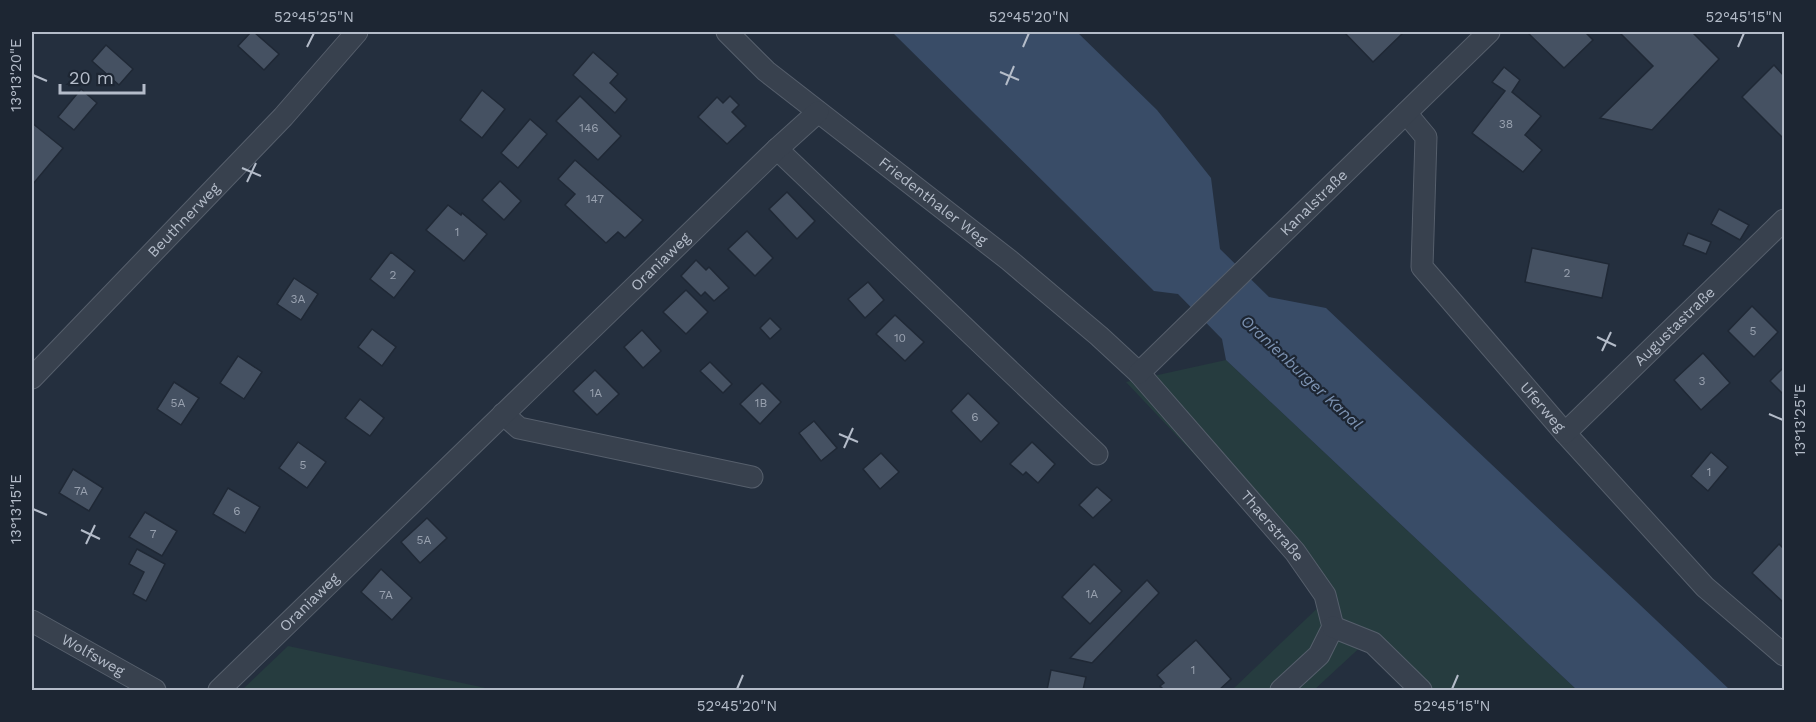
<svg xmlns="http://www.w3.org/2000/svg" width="1816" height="722" viewBox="0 0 1816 722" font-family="'Work Sans',sans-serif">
<rect width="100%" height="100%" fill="#242f3e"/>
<g fill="#263c3f">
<polygon points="1226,360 1577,690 1411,690 1367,641 1314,690 1232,690 1329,597 1126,382"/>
<polygon points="288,646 495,690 242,690"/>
</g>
<polygon fill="#394c67" points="892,32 1077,32 1157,110 1211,178 1220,249 1269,297 1326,308 1730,690 1577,690 1226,360 1222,339 1178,294 1154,291"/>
<g fill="#455162" stroke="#1f2835" stroke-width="1.5">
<polygon points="251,32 254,32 279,54 264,70 238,46"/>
<polygon points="1344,32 1404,32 1373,62"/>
<polygon points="1530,32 1585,32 1593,40 1564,68 1528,33"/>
<polygon points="1619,32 1692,32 1719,59 1652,130 1600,118 1653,66"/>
<polygon points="106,45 133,69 119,85 92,61"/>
<polygon points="593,52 618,74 610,83 627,99 615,113 573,75"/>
<polygon points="1774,65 1784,76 1784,136 1783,138 1742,97"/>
<polygon points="1504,67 1520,80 1512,92 1541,116 1525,135 1542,150 1523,172 1472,133 1505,91 1492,82"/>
<polygon points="81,89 97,103 74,130 58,117"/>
<polygon points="482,90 505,109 482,138 460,120"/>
<polygon points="580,96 621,136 598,160 556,121"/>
<polygon points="730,96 739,105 732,112 746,126 727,144 698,117 717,97 723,103"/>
<polygon points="530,119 547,134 518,168 501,153"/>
<polygon points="32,123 63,148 33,184 32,182"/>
<polygon points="575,160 643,220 625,238 618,232 606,243 565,205 575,194 558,179"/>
<polygon points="500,181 521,201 504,220 482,200"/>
<polygon points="787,192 815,221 797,239 769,209"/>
<polygon points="448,205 461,215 462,213 487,234 464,261 426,230"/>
<polygon points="1719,209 1749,225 1740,240 1711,224"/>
<polygon points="747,231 773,258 755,276 728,249"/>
<polygon points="1688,233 1711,242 1706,254 1683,245"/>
<polygon points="1532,248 1609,264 1602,298 1525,282"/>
<polygon points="391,252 415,271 394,298 370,279"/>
<polygon points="696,260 706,270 709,267 729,288 714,301 705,292 701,296 681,276"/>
<polygon points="294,278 318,294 301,320 277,304"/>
<polygon points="868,282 884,300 865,318 848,299"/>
<polygon points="686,290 708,312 686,334 663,312"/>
<polygon points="1752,306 1778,332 1754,357 1728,331"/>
<polygon points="895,315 924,342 905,361 876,334"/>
<polygon points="770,318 781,329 770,339 760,328"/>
<polygon points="372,329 396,347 382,366 358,347"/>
<polygon points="642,330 661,351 643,368 624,347"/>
<polygon points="1703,353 1730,383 1701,410 1674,380"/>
<polygon points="238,356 262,372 244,399 220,383"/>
<polygon points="710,362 732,384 723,393 700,371"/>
<polygon points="1784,367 1784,395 1770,381"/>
<polygon points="595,370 619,394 597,415 573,391"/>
<polygon points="174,382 199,398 181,425 157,409"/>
<polygon points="762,383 781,402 760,424 740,404"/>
<polygon points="968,393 999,423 981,442 951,411"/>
<polygon points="360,399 384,418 370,436 345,418"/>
<polygon points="814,421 837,448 821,461 799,433"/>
<polygon points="298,442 326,462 307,488 279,468"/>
<polygon points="1032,442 1055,464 1038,483 1026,472 1023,475 1010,464"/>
<polygon points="1711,452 1728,467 1708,491 1691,476"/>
<polygon points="881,453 899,472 880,489 863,469"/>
<polygon points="73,469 103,488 89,511 59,493"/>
<polygon points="1097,487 1112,500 1093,518 1079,505"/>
<polygon points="228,488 260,507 245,533 213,514"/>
<polygon points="145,512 177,531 162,556 129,537"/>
<polygon points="427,518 447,538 420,563 401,542"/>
<polygon points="1779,544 1784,549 1784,603 1752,573"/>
<polygon points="137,549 165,564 146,601 133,594 144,572 129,564"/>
<polygon points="1094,564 1122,591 1090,624 1062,597"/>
<polygon points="381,569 412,598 392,620 361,592"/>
<polygon points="1147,580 1159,593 1092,663 1070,658"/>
<polygon points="1196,640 1231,679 1219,690 1164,690 1160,686 1164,683 1157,675"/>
<polygon points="1051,670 1086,677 1083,690 1047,690"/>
</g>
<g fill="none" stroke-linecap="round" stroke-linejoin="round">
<defs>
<g id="minor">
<path id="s1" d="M727,32L766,71L1009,260L1099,336L1139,373L1295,552L1325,595L1333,627L1319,655L1281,690"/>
<path id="s2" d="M1406,113L1426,137L1422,267L1565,433L1705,587L1784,655"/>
<polyline points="777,149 1097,454"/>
<path id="s3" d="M1139,373L1489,32"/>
<path id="s4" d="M32,378L283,117L357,32"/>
<polyline points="503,414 519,428 752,477"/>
<path id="s5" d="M1565,433L1784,220"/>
<path id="s6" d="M32,621L155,690"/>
<polyline points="1333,627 1373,643 1421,690"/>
<path id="s7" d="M219,690L777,149L818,112"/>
</g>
</defs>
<use href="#minor" stroke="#565f6c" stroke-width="23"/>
<use href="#minor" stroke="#38414e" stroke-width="21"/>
</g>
<path fill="none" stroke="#b4bcc9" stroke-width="2" d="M307,47L314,33M1023,47L1029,33M1738,47L1744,33M1000,72L1019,80M33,75L47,81M1006,85L1014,66M242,168L261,176M247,182L256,163M1597,337L1616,346M1602,351L1611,332M1769,414L1783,420M839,434L858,442M844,448L853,428M33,509L47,515M81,530L100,539M86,544L95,525M737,689L743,675M1452,689L1458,675"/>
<g text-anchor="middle" stroke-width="4.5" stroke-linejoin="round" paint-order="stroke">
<g font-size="12" fill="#98a1af">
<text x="1506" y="128">38</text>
<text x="589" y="132">146</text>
<text x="595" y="203">147</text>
<text x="457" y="236">1</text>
<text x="1567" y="277">2</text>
<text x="393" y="279">2</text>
<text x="298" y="303">3A</text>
<text x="1753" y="335">5</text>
<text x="900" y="342">10</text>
<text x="1702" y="385">3</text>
<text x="596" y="397">1A</text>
<text x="178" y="407">5A</text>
<text x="761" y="407">1B</text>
<text x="975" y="421">6</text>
<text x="303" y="469">5</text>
<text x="1709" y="476">1</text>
<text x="81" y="495">7A</text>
<text x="237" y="515">6</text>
<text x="153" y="538">7</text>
<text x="424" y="544">5A</text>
<text x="1092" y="598">1A</text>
<text x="386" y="599">7A</text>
<text x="1193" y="674">1</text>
</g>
<g font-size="15" fill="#b4bcc9" stroke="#1d2633">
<text dy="5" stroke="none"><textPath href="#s1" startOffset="267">Friedenthaler Weg</textPath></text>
<text dy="5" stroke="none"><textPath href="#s3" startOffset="244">Kanalstraße</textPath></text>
<text dy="5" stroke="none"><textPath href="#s4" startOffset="219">Beuthnerweg</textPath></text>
<text dy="5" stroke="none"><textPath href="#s7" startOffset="615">Oraniaweg</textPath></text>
<text dy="5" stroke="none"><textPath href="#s5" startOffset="153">Augustastraße</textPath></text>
<text dy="5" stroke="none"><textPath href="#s2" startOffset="346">Uferweg</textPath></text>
<text dy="5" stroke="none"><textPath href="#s1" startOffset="738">Thaerstraße</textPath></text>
<text dy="5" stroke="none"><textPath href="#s7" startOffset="126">Oraniaweg</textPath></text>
<text dy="5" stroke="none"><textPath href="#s6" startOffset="70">Wolfsweg</textPath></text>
</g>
<g font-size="16" font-style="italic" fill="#7c92b1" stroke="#1d2633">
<text transform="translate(1302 372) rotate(43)" y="6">Oranienburger Kanal</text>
</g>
</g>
<rect width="1816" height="722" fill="none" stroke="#1d2633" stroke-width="66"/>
<path d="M60 84v9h84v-9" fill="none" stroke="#b4bcc9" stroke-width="3"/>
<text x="69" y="84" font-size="18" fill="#b4bcc9" stroke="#1d2633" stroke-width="4.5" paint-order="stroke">20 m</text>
<rect x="33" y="33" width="1750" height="656" fill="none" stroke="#b4bcc9" stroke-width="2"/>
<g font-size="15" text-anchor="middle" fill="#b4bcc9">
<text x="314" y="22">52°45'25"N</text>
<text x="1029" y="22">52°45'20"N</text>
<text x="1744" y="22">52°45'15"N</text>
<text transform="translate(16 75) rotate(-90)" y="5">13°13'20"E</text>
<text transform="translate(1800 420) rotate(-90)" y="5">13°13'25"E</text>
<text transform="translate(16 509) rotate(-90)" y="5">13°13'15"E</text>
<text x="737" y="711">52°45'20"N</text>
<text x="1452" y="711">52°45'15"N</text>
</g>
</svg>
